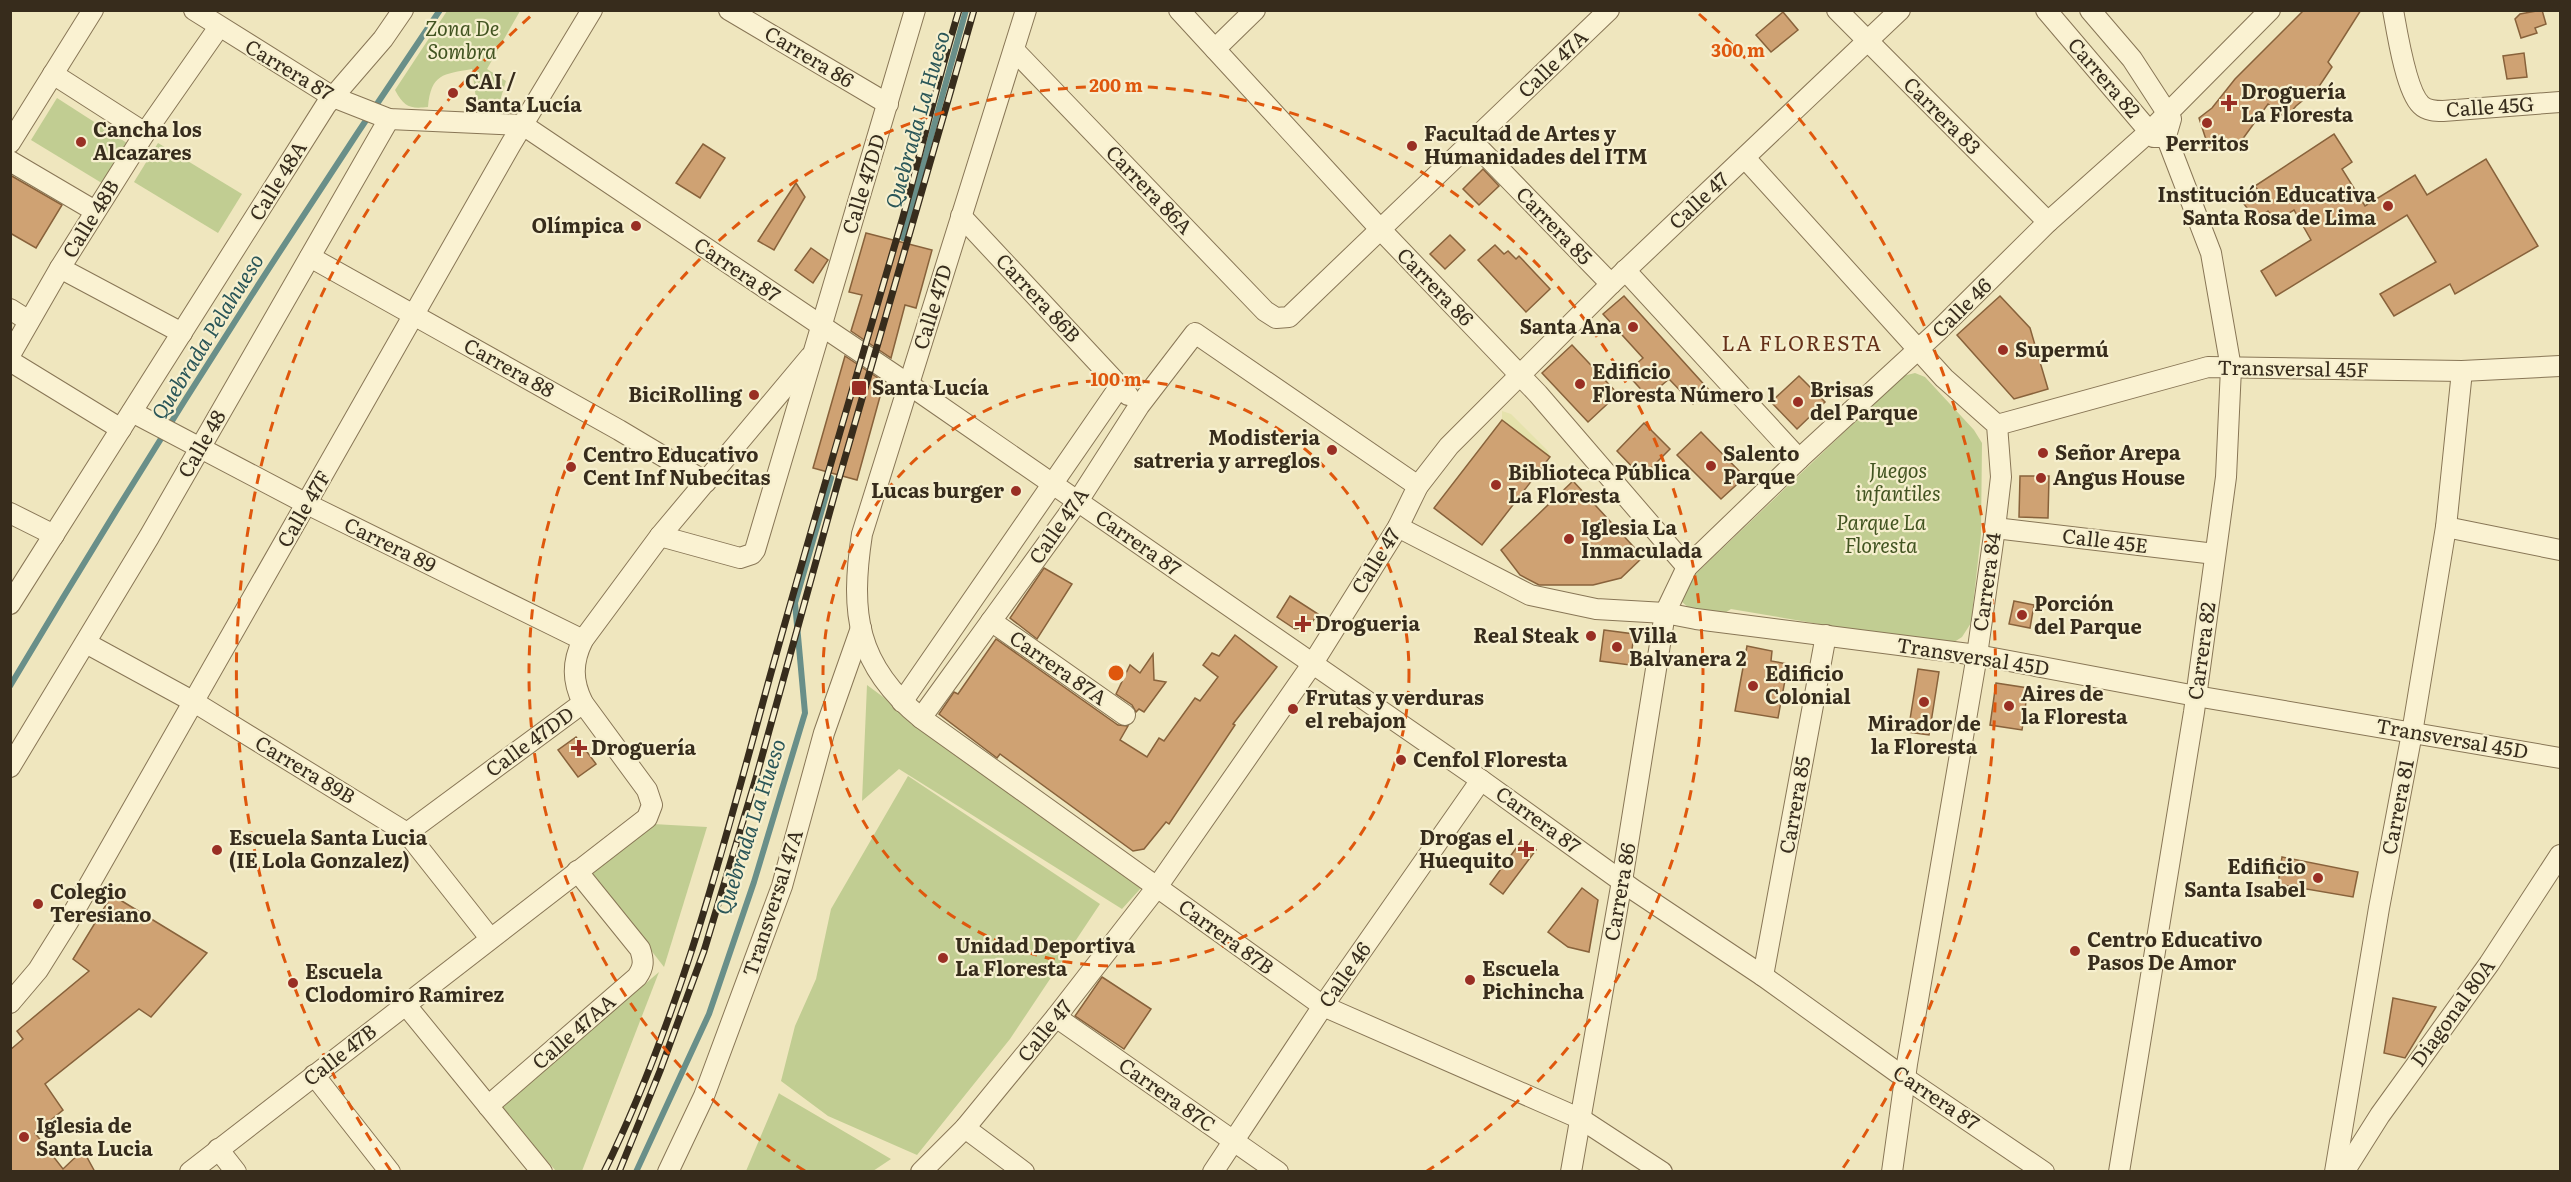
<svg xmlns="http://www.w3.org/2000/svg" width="2571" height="1182" viewBox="0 0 2571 1182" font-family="Literata,serif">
<rect width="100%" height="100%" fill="#efe6be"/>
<polygon fill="#e5e2ac" points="1502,411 1511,414 1548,451 1550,457 1502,420"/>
<g fill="#c1cd92">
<path d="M447,11H520L487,69L506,81L499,104L477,106L472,69C443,74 431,74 428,107C410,109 404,107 395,90Z"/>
<polygon points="57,98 130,145 105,185 31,140"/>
<polygon points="158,143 242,194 218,233 134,182"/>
<polygon points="1915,373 1925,377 1974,430 1982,443 1981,534 1971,623 1962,637 1948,646 1731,609 1717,618 1690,609 1681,601 1682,587 1903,376"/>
<polygon points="867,685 1141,888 1122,909 899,769 862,801"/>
<polygon points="908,776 1100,904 1010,1039 917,1155 828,1116 781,1081 795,1026 816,979 831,909"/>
<polygon points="653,824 707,827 664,967 591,873"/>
<polygon points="659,972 582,1171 556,1171 500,1108"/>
<polygon points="779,1093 780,1094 891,1159 873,1171 746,1171"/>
</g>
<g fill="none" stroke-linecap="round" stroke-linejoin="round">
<g stroke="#698f89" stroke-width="6">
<polyline points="903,238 966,10"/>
<path d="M10,686C147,456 290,231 440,10"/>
<polyline points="636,1172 709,1014 754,882 805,713 795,603 831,478"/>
</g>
</g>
<g fill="#cfa273" stroke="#88623b" stroke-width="1.5">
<polygon points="2304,10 2361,10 2328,62 2332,67 2318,88 2296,106 2286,118 2268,104 2239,144 2209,149 2199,118 2212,108 2235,79"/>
<polygon points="2542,10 2546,24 2535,28 2537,33 2521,38 2515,19 2520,14"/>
<polygon points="1783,12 1798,30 1771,52 1756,35"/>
<polygon points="2524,53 2527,77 2507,79 2503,56"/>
<polygon points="2334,134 2352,162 2342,169 2365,206 2415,175 2427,195 2486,159 2538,246 2455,294 2450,284 2394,316 2380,294 2436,262 2407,215 2276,296 2261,271 2311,240 2294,210 2284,216 2277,213 2272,216 2268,211 2256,220 2244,204 2260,193 2255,186"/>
<polygon points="703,144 725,158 700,198 676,183"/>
<polygon points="1483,169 1499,186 1479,205 1463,189"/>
<polygon points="10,175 62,205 36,248 10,233"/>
<polygon points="796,183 805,197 774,250 758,241"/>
<polygon points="866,233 932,250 916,308 905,305 891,358 851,331 862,295 849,292"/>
<polygon points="1450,235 1465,250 1445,269 1430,254"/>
<polygon points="1495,245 1504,254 1508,251 1516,259 1519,256 1550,289 1526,312 1478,260"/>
<polygon points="811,248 828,260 813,283 795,270"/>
<polygon points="1624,296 1709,390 1693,404 1669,379 1648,397 1626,373 1643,358 1603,314"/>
<polygon points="2000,296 2030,328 2048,389 2014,399 1957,335"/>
<polygon points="1572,345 1618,394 1588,422 1542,373"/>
<polygon points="845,356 884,382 857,480 813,468"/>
<polygon points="1799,376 1825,402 1797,429 1771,402"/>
<polygon points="1502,420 1550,457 1482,545 1434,508"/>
<polygon points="1644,423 1670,449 1642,477 1617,451"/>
<polygon points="1701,432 1745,477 1721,499 1677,455"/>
<polygon points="2020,476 2049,476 2048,518 2019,517"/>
<polygon points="1573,481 1643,557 1621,578 1593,585 1539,585 1520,575 1501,550"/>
<polygon points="1044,568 1072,584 1037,639 1010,618"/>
<polygon points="1290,596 1318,614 1309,626 1295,629 1277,617"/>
<polygon points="2014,601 2034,605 2030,628 2009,624"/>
<polygon points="1604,630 1634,634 1630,665 1600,661"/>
<polygon points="1235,635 1277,667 1233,724 1235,725 1169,824 1166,822 1144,849 1133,851 1000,754 997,758 939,714 954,692 958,694 996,639 1118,725 1128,726 1120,740 1147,757 1159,738 1164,741 1195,698 1200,701 1218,677 1203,665 1212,653 1219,656"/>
<polygon points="1747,646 1772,651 1771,661 1788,664 1778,718 1735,711"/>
<polygon points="1153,654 1154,680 1166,682 1144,712 1139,709 1136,712 1132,705 1116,694 1130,665 1140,673"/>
<polygon points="1918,669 1939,672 1929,735 1908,732"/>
<polygon points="1996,683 2028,688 2022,730 1990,725"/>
<polygon points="576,737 596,764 578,777 558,750"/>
<polygon points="1522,840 1536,850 1503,894 1490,884"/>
<polygon points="2282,857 2358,872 2353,897 2278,884"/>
<polygon points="1582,888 1598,900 1589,952 1568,947 1548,932"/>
<polygon points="112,895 207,953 151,1017 139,1009 45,1084 63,1110 35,1133 63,1169 83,1150 95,1172 10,1172 10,1050 23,1039 17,1031 89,971 73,959"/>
<polygon points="1102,977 1151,1009 1124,1049 1075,1016"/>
<polygon points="2393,998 2436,1007 2405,1058 2384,1053"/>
</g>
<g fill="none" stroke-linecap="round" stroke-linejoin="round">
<defs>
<g id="minor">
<polyline points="194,10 333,97 389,119 523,125 908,384 1481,780 1634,890 1763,976 1905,1078 2044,1172"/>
<polyline points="729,10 888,104"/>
<path d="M1026,10L862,534C850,613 856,665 921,718L1323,1006L1581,1119L1662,1172"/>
<polyline points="1179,10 1381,230 1538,394 1687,567"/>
<polyline points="1837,10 2048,222"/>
<polyline points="2046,10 2154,137 2161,137"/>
<polyline points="2090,10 2132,59 2171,119 2166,136 2211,253 2231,368 2226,477 2194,712 2119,1172"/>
<path d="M2393,10C2397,32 2406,91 2421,105C2427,111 2436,111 2443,111L2560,102"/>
<polyline points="1215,49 1255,10"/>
<polyline points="1014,50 1265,311 1276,318 1289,317 1609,10"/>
<polyline points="53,74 145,133"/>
<polyline points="1473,142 1611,284"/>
<polyline points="10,143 93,10"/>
<polyline points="1745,158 1944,378 1997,425 2001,477 1995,528 1977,655 1907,1064 1892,1172"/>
<polyline points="10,161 95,211"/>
<polyline points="961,216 1128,395"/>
<polyline points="310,257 619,430 706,482"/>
<polyline points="60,268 182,333"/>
<polyline points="1625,270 1799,459"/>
<polyline points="10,309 29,321"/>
<polyline points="10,355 60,268 145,133 219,27"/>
<polyline points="10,361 121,429"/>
<polyline points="132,412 307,504 583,640"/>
<polyline points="1997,425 2208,367 2462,371 2560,366"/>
<polyline points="10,513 54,535"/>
<polyline points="1398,527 1530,595 1596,609 1665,613 1696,619 1977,655 2196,696 2560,758"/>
<polyline points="2446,527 2560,550"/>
<polyline points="1995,528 2215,554"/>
<polyline points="660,536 740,558 752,554 755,550 915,10"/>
<polyline points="10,604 326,105 383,39 403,10"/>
<polyline points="991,621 1125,715"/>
<polyline points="86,643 194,702 407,833 490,938"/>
<polyline points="902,702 1120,386"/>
<polyline points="921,718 1078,501 1139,406 1195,333 1418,486"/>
<polyline points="10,767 149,537 389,119"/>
<polyline points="407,833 583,703"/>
<polyline points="1763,976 1826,635"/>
<polyline points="10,1003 38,970 68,922 511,144 592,10"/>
<polyline points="405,1004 542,1172"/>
<polyline points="1056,1017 1278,1172"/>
<polyline points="314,1075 390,1172"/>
<path d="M488,1106L637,977C644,967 644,961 640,949L577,871"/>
<polyline points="965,1128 1024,1172"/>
<polyline points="218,1149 236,1172"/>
<path d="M190,1172L647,818L652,805L647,790L583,703C572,681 572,662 583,640L660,536L810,357"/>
<polyline points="668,1172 704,1096 782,886 824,733 861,628"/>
<polyline points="921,1172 965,1128 1056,1017 1157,887 1313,663 1398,527 1418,486 1449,446 1611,284 1900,10"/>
<polyline points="1213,1172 1323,1006 1481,780"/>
<polyline points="1571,1172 1622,881 1665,613 1687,567 1799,459 1937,332 2048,222 2150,131 2270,10"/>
<polyline points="2335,1172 2379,908 2412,733 2446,527 2462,371"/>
<polyline points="2344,1172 2380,1115 2489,964 2560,855"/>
</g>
</defs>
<use href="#minor" stroke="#887656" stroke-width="22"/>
<use href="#minor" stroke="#faf2d2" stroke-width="20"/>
<defs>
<g id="rail">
<path d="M604,1172C680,1018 724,845 769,680C812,525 858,371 903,217C922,148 938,79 959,10"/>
<polyline points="619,1172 660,1071 704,951 756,778 838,482 974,10"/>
</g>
</defs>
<use href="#rail" stroke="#372c1c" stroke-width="7"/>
<use href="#rail" stroke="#f6efce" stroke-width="4.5" stroke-dasharray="14" stroke-linecap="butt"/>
</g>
<g fill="none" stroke="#df570d" stroke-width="3" stroke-dasharray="10 8">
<circle cx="1116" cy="673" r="293"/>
<path d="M805 1171A587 587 0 1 1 1427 1171"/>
<path d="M391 1171A880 880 0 0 1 533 14M1699 14A880 880 0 0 1 1841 1171"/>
</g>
<g fill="#992f24" stroke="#f6efce" stroke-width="2">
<circle cx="453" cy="93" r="6"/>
<path d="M2226 94h6v6h6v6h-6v6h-6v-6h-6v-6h6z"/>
<circle cx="2207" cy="123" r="6"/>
<circle cx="81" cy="142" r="6"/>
<circle cx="1412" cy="146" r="6"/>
<circle cx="2388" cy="206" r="6"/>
<circle cx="636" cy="226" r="6"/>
<circle cx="1633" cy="327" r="6"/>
<circle cx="2003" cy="350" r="6"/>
<circle cx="1580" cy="384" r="6"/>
<rect x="851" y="380" width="16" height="16" rx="3"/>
<circle cx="754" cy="395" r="6"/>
<circle cx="1798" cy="402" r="6"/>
<circle cx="1332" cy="450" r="6"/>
<circle cx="2043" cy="453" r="6"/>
<circle cx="1711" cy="466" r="6"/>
<circle cx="571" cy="467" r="6"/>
<circle cx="2041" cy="478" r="6"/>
<circle cx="1496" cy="485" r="6"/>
<circle cx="1016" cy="491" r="6"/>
<circle cx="1569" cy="539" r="6"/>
<circle cx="2022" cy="615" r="6"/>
<path d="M1300 615h6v6h6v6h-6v6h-6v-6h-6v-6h6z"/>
<circle cx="1591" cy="636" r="6"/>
<circle cx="1617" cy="647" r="6"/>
<circle cx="1753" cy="686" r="6"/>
<circle cx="1924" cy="702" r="6"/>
<circle cx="2009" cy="706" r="6"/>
<circle cx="1293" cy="709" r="6"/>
<path d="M576 739h6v6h6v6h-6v6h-6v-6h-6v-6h6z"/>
<circle cx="1401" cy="760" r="6"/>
<path d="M1523 840h6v6h6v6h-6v6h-6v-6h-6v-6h6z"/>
<circle cx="217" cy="850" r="6"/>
<circle cx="2318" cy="878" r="6"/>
<circle cx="38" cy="904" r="6"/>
<circle cx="2075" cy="951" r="6"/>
<circle cx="943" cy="958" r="6"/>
<circle cx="1470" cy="980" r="6"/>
<circle cx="293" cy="983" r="6"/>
<circle cx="24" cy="1137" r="6"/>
</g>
<g text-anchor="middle" stroke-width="4.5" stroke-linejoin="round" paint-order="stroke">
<g font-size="20" font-style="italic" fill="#425421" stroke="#f6efce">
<text x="462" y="36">Zona De<tspan x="462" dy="23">Sombra</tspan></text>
<text x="1898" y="478">Juegos<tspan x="1898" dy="23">infantiles</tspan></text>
<text x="1881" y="530">Parque La<tspan x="1881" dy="23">Floresta</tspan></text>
</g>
<g font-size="20" fill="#372c1c" stroke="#f6efce">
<text transform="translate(809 57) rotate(31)" y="7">Carrera 86</text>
<text transform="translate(1553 64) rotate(-44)" y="7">Calle 47A</text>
<text transform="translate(289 70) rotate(31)" y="7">Carrera 87</text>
<text transform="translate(2104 78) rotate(49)" y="7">Carrera 82</text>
<text transform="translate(2490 107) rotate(-4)" y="7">Calle 45G</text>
<text transform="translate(1942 116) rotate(45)" y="7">Carrera 83</text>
<text transform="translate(278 181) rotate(-58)" y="7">Calle 48A</text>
<text transform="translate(864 184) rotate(-73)" y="7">Calle 47DD</text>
<text transform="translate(1149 190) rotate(46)" y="7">Carrera 86A</text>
<text transform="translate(1699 201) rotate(-43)" y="7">Calle 47</text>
<text transform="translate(91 219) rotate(-58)" y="7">Calle 48B</text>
<text transform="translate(1554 226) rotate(46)" y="7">Carrera 85</text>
<text transform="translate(737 270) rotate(34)" y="7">Carrera 87</text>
<text transform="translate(1435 287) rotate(46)" y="7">Carrera 86</text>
<text transform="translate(1038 298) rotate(47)" y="7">Carrera 86B</text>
<text transform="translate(933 307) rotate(-73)" y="7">Calle 47D</text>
<text transform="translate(1962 308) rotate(-45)" y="7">Calle 46</text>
<text transform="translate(509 368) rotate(29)" y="7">Carrera 88</text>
<text transform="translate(2293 369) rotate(1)" y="7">Transversal 45F</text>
<text transform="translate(202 444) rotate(-60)" y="7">Calle 48</text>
<text transform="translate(304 509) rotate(-60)" y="7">Calle 47F</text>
<text transform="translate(1059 526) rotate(-55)" y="7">Calle 47A</text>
<text transform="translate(2105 541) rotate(7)" y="7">Calle 45E</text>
<text transform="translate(1138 543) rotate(35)" y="7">Carrera 87</text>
<text transform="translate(390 545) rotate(26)" y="7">Carrera 89</text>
<text transform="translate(1376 561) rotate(-58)" y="7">Calle 47</text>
<text transform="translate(1987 582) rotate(-82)" y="7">Carrera 84</text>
<text transform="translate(2202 651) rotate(-82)" y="7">Carrera 82</text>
<text transform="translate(1973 657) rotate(9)" y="7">Transversal 45D</text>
<text transform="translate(1058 668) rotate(35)" y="7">Carrera 87A</text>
<text transform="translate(2452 739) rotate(10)" y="7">Transversal 45D</text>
<text transform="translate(530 742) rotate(-36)" y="7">Calle 47DD</text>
<text transform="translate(305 770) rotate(31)" y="7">Carrera 89B</text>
<text transform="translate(1795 805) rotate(-80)" y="7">Carrera 85</text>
<text transform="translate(2398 807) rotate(-79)" y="7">Carrera 81</text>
<text transform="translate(1538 820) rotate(36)" y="7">Carrera 87</text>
<text transform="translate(1620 892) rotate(-80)" y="7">Carrera 86</text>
<text transform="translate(773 903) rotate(-72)" y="7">Transversal 47A</text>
<text transform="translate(1226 937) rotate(36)" y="7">Carrera 87B</text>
<text transform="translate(1345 975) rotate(-55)" y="7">Calle 46</text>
<text transform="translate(2453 1013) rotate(-54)" y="7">Diagonal 80A</text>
<text transform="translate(1045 1031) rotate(-51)" y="7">Calle 47</text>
<text transform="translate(574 1032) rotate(-41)" y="7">Calle 47AA</text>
<text transform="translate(340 1055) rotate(-38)" y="7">Calle 47B</text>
<text transform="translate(1167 1095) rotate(35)" y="7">Carrera 87C</text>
<text transform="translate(1936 1098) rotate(34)" y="7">Carrera 87</text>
</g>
<g font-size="20" font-weight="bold" fill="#372c1c" stroke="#f6efce" text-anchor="start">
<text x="465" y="89">CAI /<tspan x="465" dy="23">Santa Lucía</tspan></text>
<text x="2241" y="99">Droguería<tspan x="2241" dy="23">La Floresta</tspan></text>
<text x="93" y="137">Cancha los<tspan x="93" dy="23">Alcazares</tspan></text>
<text x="1424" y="141">Facultad de Artes y<tspan x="1424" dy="23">Humanidades del ITM</tspan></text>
<text x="2207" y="151" text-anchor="middle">Perritos</text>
<text x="2376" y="202" text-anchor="end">Institución Educativa<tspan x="2376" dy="23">Santa Rosa de Lima</tspan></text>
<text x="624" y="233" text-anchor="end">Olímpica</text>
<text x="1621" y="334" text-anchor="end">Santa Ana</text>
<text x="2015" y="357">Supermú</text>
<text x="1592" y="379">Edificio<tspan x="1592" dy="23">Floresta Número 1</tspan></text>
<text x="872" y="395">Santa Lucía</text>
<text x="1810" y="397">Brisas<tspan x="1810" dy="23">del Parque</tspan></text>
<text x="742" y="402" text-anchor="end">BiciRolling</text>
<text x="1320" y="445" text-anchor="end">Modisteria<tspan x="1320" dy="23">satreria y arreglos</tspan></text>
<text x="2055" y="460">Señor Arepa</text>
<text x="1723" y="461">Salento<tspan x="1723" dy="23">Parque</tspan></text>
<text x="583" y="462">Centro Educativo<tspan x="583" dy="23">Cent Inf Nubecitas</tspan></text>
<text x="1508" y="480">Biblioteca Pública<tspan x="1508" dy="23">La Floresta</tspan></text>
<text x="2053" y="485">Angus House</text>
<text x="1004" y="498" text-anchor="end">Lucas burger</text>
<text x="1581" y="535">Iglesia La<tspan x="1581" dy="23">Inmaculada</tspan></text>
<text x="2034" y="611">Porción<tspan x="2034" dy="23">del Parque</tspan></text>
<text x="1315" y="631">Drogueria</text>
<text x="1579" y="643" text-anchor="end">Real Steak</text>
<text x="1629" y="643">Villa<tspan x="1629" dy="23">Balvanera 2</tspan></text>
<text x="1765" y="681">Edificio<tspan x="1765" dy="23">Colonial</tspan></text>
<text x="2021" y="701">Aires de<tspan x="2021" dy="23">la Floresta</tspan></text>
<text x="1305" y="705">Frutas y verduras<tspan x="1305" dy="23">el rebajon</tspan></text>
<text x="1924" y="731" text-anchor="middle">Mirador de<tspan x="1924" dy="23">la Floresta</tspan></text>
<text x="591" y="755">Droguería</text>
<text x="1413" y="767">Cenfol Floresta</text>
<text x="229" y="845">Escuela Santa Lucia<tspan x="229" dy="23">(IE Lola Gonzalez)</tspan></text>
<text x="1514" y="845" text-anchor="end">Drogas el<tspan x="1514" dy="23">Huequito</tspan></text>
<text x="2306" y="874" text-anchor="end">Edificio<tspan x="2306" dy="23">Santa Isabel</tspan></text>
<text x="50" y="899">Colegio<tspan x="50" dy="23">Teresiano</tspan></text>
<text x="2087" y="947">Centro Educativo<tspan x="2087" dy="23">Pasos De Amor</tspan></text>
<text x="955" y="953">Unidad Deportiva<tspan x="955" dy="23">La Floresta</tspan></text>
<text x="1482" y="976">Escuela<tspan x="1482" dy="23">Pichincha</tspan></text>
<text x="305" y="979">Escuela<tspan x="305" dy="23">Clodomiro Ramirez</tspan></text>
<text x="36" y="1133">Iglesia de<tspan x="36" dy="23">Santa Lucia</tspan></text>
</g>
<g font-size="21" font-style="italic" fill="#2a5658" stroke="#f6efce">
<text transform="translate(918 120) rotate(-74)" y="7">Quebrada La Hueso</text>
<text transform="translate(208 337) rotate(-58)" y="7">Quebrada Pelahueso</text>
<text transform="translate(751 827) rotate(-72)" y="7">Quebrada La Hueso</text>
</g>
<g font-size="21" letter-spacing="1.5" fill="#653119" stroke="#f6efce">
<text x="1802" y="351">LA FLORESTA</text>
</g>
</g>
<circle cx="1116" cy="673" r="9" fill="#df570d" stroke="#f6efce" stroke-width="3"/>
<g font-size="18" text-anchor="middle" font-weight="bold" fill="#df570d" stroke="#f6efce" stroke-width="4.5" stroke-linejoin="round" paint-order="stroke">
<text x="1738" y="57">300 m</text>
<text x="1116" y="92">200 m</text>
<text x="1116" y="386">100 m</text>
</g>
<rect width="2571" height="1182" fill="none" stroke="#372c1c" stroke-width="24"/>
</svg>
